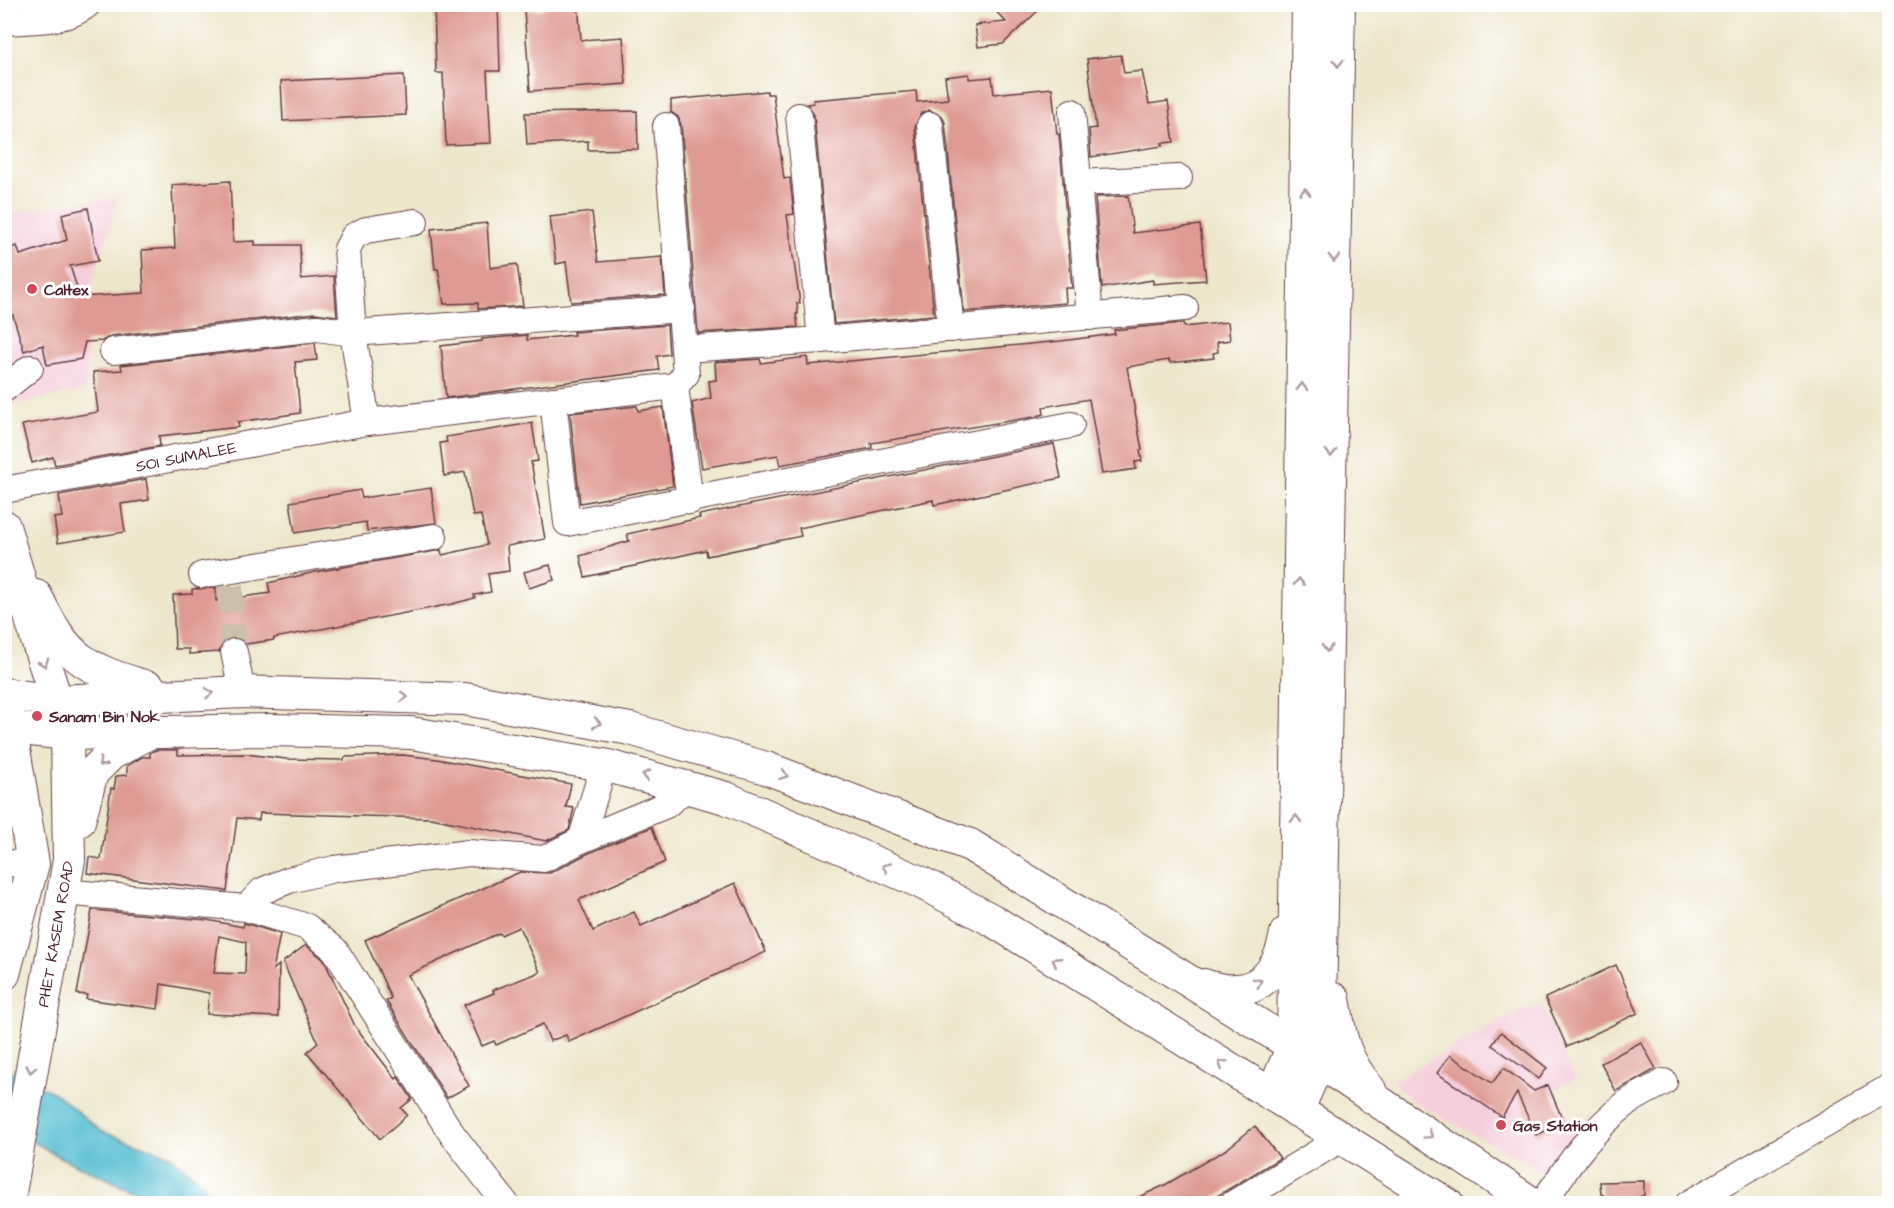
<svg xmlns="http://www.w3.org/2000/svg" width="1894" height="1208" viewBox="0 0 1894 1208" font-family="'Architects Daughter',sans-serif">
<rect width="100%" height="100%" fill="#fff"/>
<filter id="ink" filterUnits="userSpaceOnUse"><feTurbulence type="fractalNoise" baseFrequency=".0167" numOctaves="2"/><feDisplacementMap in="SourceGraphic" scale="12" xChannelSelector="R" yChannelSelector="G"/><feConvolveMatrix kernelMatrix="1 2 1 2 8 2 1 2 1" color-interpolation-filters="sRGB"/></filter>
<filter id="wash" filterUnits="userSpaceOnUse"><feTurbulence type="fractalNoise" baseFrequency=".008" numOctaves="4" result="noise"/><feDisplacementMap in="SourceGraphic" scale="24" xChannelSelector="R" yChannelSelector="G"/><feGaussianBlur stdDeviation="1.35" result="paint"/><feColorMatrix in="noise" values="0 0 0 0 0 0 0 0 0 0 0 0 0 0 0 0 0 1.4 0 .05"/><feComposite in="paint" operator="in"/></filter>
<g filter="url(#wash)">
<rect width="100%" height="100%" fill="#ede7cb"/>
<g fill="#f5cfdc">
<polygon points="119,198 92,283 85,390 5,407 5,212"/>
<polygon points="1540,1003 1575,1079 1554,1090 1579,1136 1547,1174 1410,1100 1393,1081 1505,1018"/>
</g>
<polygon fill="#54bdd1" stroke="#4f6e7e" stroke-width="1.5" points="5,1068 56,1094 101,1131 170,1155 201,1182 217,1203 157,1203 152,1199 59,1157 5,1124"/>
<g id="blocks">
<g fill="#df9b93" fill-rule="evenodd">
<polygon points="434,4 498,4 500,71 487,71 491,143 446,145 443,73 436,73"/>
<polygon points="543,4 578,4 581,40 623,37 626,84 530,91 524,10 544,9"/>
<polygon points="989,4 1045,4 1003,44 978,47 975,25 1006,22"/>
<polygon points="1121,55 1124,73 1142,71 1149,104 1168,101 1174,142 1162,143 1163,146 1091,157 1089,129 1096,128 1087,59"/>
<polygon points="969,74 969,79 992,77 994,94 1052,88 1057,134 1059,134 1072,288 1065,288 1066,303 964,312 945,123 942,116 929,110 921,113 915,127 934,315 834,324 814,115 807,104 814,103 813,100 916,91 917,102 948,99 945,77"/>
<polygon points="404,75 406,115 283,121 281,81"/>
<polygon points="767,91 767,94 773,94 784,179 790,178 794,214 787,215 800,303 797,303 798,314 796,314 798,327 698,333 681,125 678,117 671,112 671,100"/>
<polygon points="637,111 638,149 588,150 588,141 527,145 525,113"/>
<polygon points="230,181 233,242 255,241 255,245 300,245 301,279 334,276 337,316 315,313 111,336 102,341 85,342 81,359 47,365 43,345 24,351 4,287 4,250 17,246 20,255 67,240 62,214 88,208 98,261 70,266 80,297 144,293 142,250 175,248 172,185"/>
<polygon points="1128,196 1133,233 1200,225 1206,280 1153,284 1153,280 1102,288 1095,197"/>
<polygon points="592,212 598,262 662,257 665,295 571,302 566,262 556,264 550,217"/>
<polygon points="487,223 490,268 517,264 523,306 478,309 478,303 444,304 438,269 435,269 431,229"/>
<polygon points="1228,322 1230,340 1217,342 1218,352 1213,353 1214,358 1170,363 1169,360 1127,367 1142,450 1140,450 1142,461 1135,462 1136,469 1102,474 1089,399 1043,407 1044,414 1034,417 871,443 872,448 867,449 780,465 778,455 702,468 692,403 711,398 709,381 716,380 715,362 760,359 761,363 807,357 808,365 1061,341 1115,334 1114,330 1123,329 1183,323 1184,327"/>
<polygon points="667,325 669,354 657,356 659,370 446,398 441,346 482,341 482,339 527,335 527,340 574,335 573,332"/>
<polygon points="315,343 317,360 295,362 300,413 238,422 239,427 159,436 160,446 55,465 53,457 32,463 22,425 98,412 93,372 122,370 121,365"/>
<polygon points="637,406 638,411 663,407 673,486 580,503 570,413"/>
<polygon points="532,423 538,461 531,462 545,539 507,546 509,571 488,574 491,592 474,595 475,598 452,604 274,638 274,640 246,644 239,638 231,637 224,641 219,652 189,654 189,649 175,649 173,595 192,594 192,589 216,588 216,601 270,593 268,583 315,572 441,550 442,555 487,545 481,515 473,516 465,472 444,476 440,443 447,442 446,437"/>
<polygon points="1054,444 1061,478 934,505 933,500 799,528 801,536 707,556 706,550 585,577 580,556 629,541 627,534 700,518 699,515"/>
<polygon points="146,479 149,500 121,504 125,532 58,543 54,518 62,517 59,495"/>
<polygon points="431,488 436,523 367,531 366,522 295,533 290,502 360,490 362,498"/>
<polygon points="550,565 554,580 529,588 524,572"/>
<polygon points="155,750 178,750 178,755 246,754 286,759 344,760 345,757 403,755 437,759 571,784 566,807 574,808 569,830 546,841 431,818 260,813 259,820 237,818 227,891 87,873 89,857 101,859 111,788 114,789 116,776 127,775 127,766 142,757 150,757 150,753"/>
<polygon points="652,827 665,862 579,900 593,931 634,912 641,926 735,883 766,952 569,1042 566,1035 550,1041 543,1024 496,1045 494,1041 482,1046 464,1005 494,993 493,990 540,972 519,927 501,935 499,933 408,975 469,1086 447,1098 386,1001 391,998 365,940 520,872 550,873 587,854"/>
<path d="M92,910L207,920L243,927L244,923L280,934L273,970L279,965L278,1017L207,1014L209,993L161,984L158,1009L86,999L87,995L77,994ZM219,936L246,942L245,974L214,973Z"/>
<polygon points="306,945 324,960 355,1026 396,1079 398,1077 412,1099 401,1108 407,1115 380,1139 307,1052 318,1043 283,962"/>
<polygon points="1616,965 1638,1013 1567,1047 1545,998"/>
<polygon points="1501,1032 1547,1068 1539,1079 1492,1045"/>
<polygon points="1641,1042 1656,1069 1616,1091 1601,1063"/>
<polygon points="1450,1055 1492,1083 1504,1068 1534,1091 1548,1085 1564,1123 1536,1135 1517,1093 1502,1117 1437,1073"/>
<polygon points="1255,1126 1280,1158 1224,1192 1205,1203 1126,1203 1165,1185 1227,1149"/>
<polygon points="1644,1181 1644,1195 1627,1203 1617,1203 1601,1194 1600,1182"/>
</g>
</g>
</g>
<g filter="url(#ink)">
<use href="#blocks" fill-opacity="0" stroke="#623d43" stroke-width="1.5"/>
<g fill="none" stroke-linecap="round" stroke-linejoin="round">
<polyline stroke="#ccbfab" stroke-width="26" stroke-dasharray="26 13" stroke-linecap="butt" points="230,586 234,652"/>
<defs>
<g id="minor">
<path d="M4,22C30,20 68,22 88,4"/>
<polyline points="1072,112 1090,317"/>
<polyline points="799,116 821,340"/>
<polyline points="930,125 951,329"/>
<polyline points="1078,183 1179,178"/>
<polyline points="685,349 821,340 1185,308"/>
<polyline points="113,351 317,328 353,333 682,309"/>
<polyline points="675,386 690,501"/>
<polyline points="4,389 30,368"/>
<polyline points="553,400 567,523 1071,425"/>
<polyline points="367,422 353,333 347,249 354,236 366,230 415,222"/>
<polyline points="4,490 367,422 675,386 686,374 666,126"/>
<polyline points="202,575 434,537"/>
<polyline points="234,652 242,692"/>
<polyline points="581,840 604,765"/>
<polyline points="4,863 33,864"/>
<polyline points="62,892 246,908 307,927 335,950 452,1134 506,1204"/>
<polyline points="246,908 262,891 289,880 334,869 469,853 544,859 581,840 666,805 689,786"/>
<polyline points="1233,1204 1344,1137"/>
<path d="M1542,1204C1567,1167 1591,1130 1627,1103C1638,1095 1652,1089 1664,1082"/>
<polyline points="1688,1204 1890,1087"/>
</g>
<g id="major">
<polyline points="4,526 37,640 67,734 69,860 8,1204"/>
<path d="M36,596C67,660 84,668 150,688"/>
<polyline points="4,694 58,701 242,692 465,699 630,729 766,768 970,845 1319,1062 1533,1204"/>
<polyline points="4,727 67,734 268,730 411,733 604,765 726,798 920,882 992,920 1447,1204"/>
<polyline points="79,821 92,773 111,754 147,734"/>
<polyline points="4,974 33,864 7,707"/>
<path d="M1204,985C1250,1001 1278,980 1286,933"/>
<path d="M1334,999C1341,1040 1343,1057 1370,1090"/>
<polyline points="1272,1095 1293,1046 1308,4"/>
<polyline points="1297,1111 1319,1062 1339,4"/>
</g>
</defs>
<use href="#minor" stroke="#623d43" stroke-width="28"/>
<use href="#major" stroke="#623d43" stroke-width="34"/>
<use href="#minor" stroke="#fff" stroke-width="26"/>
<use href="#major" stroke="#fff" stroke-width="32"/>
</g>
<defs><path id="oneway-chevron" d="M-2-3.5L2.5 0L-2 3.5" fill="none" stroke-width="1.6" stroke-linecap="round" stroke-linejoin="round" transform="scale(1.5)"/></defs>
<g stroke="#ae9aa0">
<use href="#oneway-chevron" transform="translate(1338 63) rotate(91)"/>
<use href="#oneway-chevron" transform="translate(1305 192) rotate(-89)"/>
<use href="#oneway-chevron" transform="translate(1334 258) rotate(91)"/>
<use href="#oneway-chevron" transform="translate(1302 387) rotate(-89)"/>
<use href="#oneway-chevron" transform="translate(1331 453) rotate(91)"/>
<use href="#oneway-chevron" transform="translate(1299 582) rotate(-89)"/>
<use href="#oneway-chevron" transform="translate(1327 648) rotate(91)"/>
<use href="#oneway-chevron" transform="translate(44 663) rotate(71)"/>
<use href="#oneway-chevron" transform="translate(209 693) rotate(-2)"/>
<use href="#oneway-chevron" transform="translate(404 697) rotate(2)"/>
<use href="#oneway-chevron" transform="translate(597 723) rotate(10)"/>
<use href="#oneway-chevron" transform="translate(102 763) rotate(136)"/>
<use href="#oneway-chevron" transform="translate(646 775) rotate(-166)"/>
<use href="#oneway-chevron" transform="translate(784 775) rotate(20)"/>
<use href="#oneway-chevron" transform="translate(1296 819) rotate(-89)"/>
<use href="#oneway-chevron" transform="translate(886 867) rotate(-156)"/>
<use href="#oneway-chevron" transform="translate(1056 961) rotate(-148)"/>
<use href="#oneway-chevron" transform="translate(1258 982) rotate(-28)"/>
<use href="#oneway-chevron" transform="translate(1222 1064) rotate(-148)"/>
<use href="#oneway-chevron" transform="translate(31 1069) rotate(100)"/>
<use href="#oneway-chevron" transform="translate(1429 1135) rotate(34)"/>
</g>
</g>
<g fill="#d1495b" stroke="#fff" stroke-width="2">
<circle cx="32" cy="289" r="6"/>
<circle cx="37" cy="716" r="6"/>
<circle cx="1501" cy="1125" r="6"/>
</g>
<g text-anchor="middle" stroke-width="6" stroke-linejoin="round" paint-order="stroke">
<g font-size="16" font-weight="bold" fill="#4a1f2b" stroke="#fff" text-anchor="start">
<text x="44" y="295">Caltex</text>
<text x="49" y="722">Sanam Bin Nok</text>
<text x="1513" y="1131">Gas Station</text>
</g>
<g font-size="16" fill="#4a1f2b" stroke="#fff">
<text transform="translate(186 456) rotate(-11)" y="6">SOI SUMALEE</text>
<text transform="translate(55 934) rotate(-80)" y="6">PHET KASEM ROAD</text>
</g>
</g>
<rect width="1894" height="1208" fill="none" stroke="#fff" stroke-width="24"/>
</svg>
